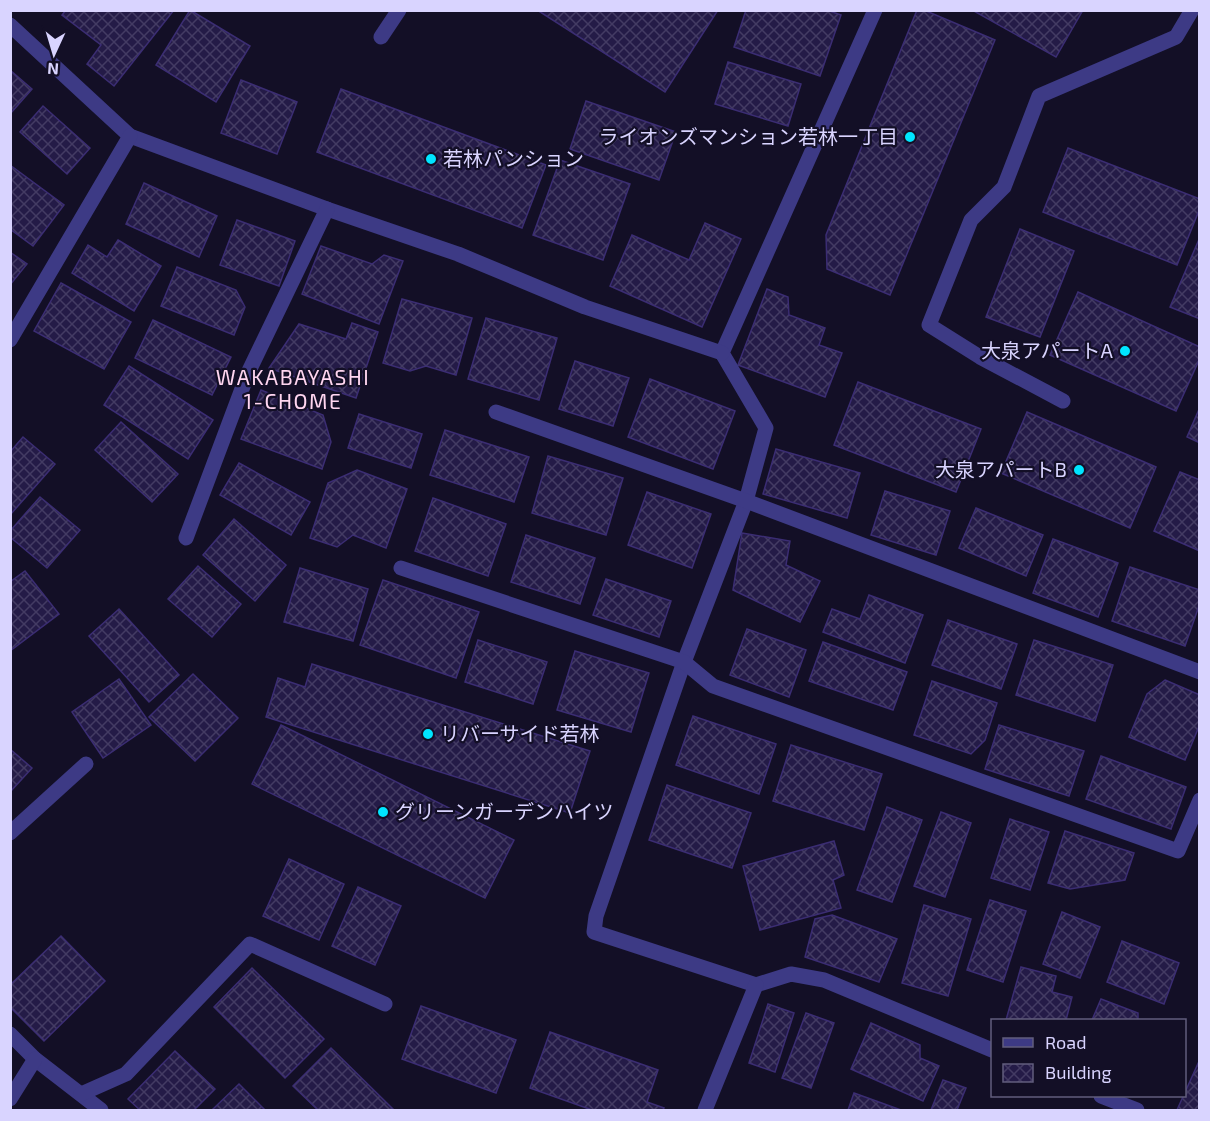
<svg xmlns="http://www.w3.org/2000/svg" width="1210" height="1121" viewBox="0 0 1210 1121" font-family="'Exo 2','Noto Sans JP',sans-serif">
<defs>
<pattern id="building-cross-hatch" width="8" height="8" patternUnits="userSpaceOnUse" patternTransform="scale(1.5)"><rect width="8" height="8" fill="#241b47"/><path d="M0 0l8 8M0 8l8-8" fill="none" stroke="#433b63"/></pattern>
</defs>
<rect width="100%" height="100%" fill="#130f26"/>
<g fill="url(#building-cross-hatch)" stroke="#3b2d73" stroke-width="1.5">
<polygon points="66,10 174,10 114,86 87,64 101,45 62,15"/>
<polygon points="190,10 250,46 216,102 156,65"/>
<polygon points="537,10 718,10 665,92"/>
<polygon points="746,10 827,10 841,15 820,76 734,47"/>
<polygon points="917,10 924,10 995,40 890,295 827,269 826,235"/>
<polygon points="972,10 1083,10 1056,57"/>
<polygon points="728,62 801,84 788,126 715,104"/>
<polygon points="10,70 32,89 10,114"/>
<polygon points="241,80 297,102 277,154 221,133"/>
<polygon points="341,89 546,165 522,228 317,152"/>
<polygon points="586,101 676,132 659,180 570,149"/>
<polygon points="43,106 90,148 67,174 20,132"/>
<polygon points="1068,148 1200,199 1200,208 1177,265 1043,212"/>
<polygon points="560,160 630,184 603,260 533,235"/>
<polygon points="10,165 64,205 33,246 10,229"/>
<polygon points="144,183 217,216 199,257 126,224"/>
<polygon points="237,220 295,241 279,286 220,265"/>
<polygon points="705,223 741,239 702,327 610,286 632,235 689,260"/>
<polygon points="1020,229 1074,251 1040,337 986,317"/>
<polygon points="1200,237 1200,319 1170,307"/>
<polygon points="118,240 161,266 134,311 72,273 88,245 107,257"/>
<polygon points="321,246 372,264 384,255 403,261 379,324 302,294"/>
<polygon points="10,252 27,264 10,285"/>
<polygon points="177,267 236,290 245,307 234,335 161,306"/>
<polygon points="61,283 131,322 104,369 34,331"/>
<polygon points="767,289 788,297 789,315 825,328 819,345 842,353 825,397 738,365"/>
<polygon points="1078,292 1200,347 1200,358 1176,411 1050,355"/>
<polygon points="402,299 472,318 456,375 426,366 410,371 383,363"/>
<polygon points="486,318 557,338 539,400 468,379"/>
<polygon points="153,320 231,357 212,395 135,358"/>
<polygon points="352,323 378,332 356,398 269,368 299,324 346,339"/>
<polygon points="575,361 629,378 613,426 559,409"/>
<polygon points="129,366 213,420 188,459 104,405"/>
<polygon points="650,379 735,411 713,469 628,437"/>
<polygon points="858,382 981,429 956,492 834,445"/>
<polygon points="261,390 323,415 331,442 322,469 241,439"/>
<polygon points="1200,407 1200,443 1187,437"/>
<polygon points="1027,412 1156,467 1130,528 1001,473"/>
<polygon points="359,414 422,434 411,468 348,448"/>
<polygon points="121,422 178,474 152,502 95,450"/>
<polygon points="445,430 529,457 514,502 430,475"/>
<polygon points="23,437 55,464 10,515 10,452"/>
<polygon points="776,449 860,473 847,518 763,494"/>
<polygon points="548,456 623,478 606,535 532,513"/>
<polygon points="239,463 310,502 291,535 220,495"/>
<polygon points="357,470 407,489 386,548 353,535 337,547 310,538 328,483"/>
<polygon points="1180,472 1200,480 1200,551 1154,531"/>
<polygon points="885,491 950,511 936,555 871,535"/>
<polygon points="647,492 711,514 692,568 628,545"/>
<polygon points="40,497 80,530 47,568 10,537 10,531"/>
<polygon points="433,498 506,524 488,576 415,551"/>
<polygon points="976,508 1043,535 1026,576 959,548"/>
<polygon points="234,519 286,565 255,601 203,555"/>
<polygon points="742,533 790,541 786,565 820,581 800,622 733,590"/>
<polygon points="526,535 595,558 580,604 511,582"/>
<polygon points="1053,539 1118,563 1098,617 1033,593"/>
<polygon points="198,566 241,604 212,637 168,599"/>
<polygon points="1130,567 1200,590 1200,603 1185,646 1112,621"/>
<polygon points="300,568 368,589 353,641 284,622"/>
<polygon points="25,571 59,614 10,651 10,582"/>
<polygon points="606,579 671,601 659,637 593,615"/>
<polygon points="383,580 479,612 456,678 360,645"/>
<polygon points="869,595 923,615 905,663 823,632 832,609 860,619"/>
<polygon points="119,609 179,675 149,702 89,636"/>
<polygon points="948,620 1017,644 1001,689 932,665"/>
<polygon points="747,629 806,650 789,697 730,675"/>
<polygon points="478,640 547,662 533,704 465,682"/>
<polygon points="1034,640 1113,665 1095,721 1016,695"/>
<polygon points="823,642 907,672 893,710 809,681"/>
<polygon points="575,651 649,673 631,732 557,710"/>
<polygon points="312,664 590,751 570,813 266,717 278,678 305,687"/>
<polygon points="193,674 238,718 195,761 149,717"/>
<polygon points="119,679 151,725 103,758 72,712"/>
<polygon points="1165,680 1200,695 1200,724 1185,760 1129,737 1147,694"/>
<polygon points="932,681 997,703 985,740 971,754 914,735"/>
<polygon points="693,716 776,744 759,794 676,765"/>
<polygon points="281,725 514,840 485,898 252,784"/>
<polygon points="999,725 1084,751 1069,796 985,769"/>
<polygon points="791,745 882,774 864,830 773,801"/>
<polygon points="10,749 32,768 10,792"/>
<polygon points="1101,756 1186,787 1171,829 1086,799"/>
<polygon points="667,785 751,813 732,868 649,840"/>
<polygon points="887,807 922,820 892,902 857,890"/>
<polygon points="941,812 971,823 945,897 914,886"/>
<polygon points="1010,819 1049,832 1030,890 991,878"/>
<polygon points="1065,831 1134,853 1125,880 1070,889 1048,883"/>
<polygon points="834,841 844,875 833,880 841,908 760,930 743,866"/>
<polygon points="289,859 344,884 319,940 263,916"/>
<polygon points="358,887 401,906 375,965 332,946"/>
<polygon points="990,900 1026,911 1003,982 967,970"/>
<polygon points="924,905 971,919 948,996 902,983"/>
<polygon points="1062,912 1100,927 1080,978 1043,964"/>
<polygon points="832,915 897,939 879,982 805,957 815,919"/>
<polygon points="61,936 105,981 44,1041 10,1007 10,985"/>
<polygon points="1122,941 1179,963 1164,1004 1107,982"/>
<polygon points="1021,967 1056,976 1052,992 1072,997 1066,1020 1006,1020"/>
<polygon points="252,968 324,1039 285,1078 214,1007"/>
<polygon points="1101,999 1138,1013 1138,1020 1092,1020"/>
<polygon points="768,1004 794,1013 775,1072 749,1063"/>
<polygon points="421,1006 516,1040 496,1093 402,1059"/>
<polygon points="806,1013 834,1023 811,1088 782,1078"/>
<polygon points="871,1023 920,1045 920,1058 939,1066 923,1101 851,1069"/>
<polygon points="550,1032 658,1070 647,1102 664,1108 663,1110 592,1110 530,1088"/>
<polygon points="331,1048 394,1110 318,1110 293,1086"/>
<polygon points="175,1051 215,1089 194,1110 140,1110 128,1099"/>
<polygon points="1200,1059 1200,1110 1177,1110"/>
<polygon points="943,1080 966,1088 957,1110 931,1110"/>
<polygon points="239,1084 265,1110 212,1110"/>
<polygon points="854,1093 901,1110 848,1110"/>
</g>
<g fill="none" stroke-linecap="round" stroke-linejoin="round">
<g stroke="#3d3a85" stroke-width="15">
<polyline points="875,10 722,353 766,428 746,501 684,662 596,916 594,932 756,985 791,974 824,980 992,1050"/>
<polyline points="10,25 130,136 327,209 458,254 585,307 722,353"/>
<polyline points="381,37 399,10"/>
<polyline points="10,340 130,136"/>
<polyline points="1063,401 980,357 929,325 971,220 1004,187 1039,96 1176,37 1192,10"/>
<polyline points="496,412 746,501 1200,672"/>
<polyline points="186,538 248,373 327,209"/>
<polyline points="401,568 684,662 713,686 1178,851 1200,800"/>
<polyline points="10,833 86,764"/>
<polyline points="10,1034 35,1059 101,1110"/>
<polyline points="81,1094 126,1074 250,944 385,1004"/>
<polyline points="1101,1096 1137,1110"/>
<polyline points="10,1099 35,1059"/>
<polyline points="705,1110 756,985"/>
</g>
</g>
<g fill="#00e5ff" stroke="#130f26" stroke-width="2">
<circle cx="910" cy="137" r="6"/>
<circle cx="431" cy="159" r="6"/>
<circle cx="1125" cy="351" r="6"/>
<circle cx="1079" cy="470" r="6"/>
<circle cx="428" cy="734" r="6"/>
<circle cx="383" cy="812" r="6"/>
</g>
<g text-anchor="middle" stroke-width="4.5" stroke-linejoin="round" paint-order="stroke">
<g font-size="20" fill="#d9d4ff" stroke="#130f26" text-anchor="end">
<text x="898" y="144">ライオンズマンション若林一丁目</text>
<text x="443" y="166" text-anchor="start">若林パンション</text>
<text x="1113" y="358">大泉アパートA</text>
<text x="1067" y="477">大泉アパートB</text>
<text x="440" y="741" text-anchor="start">リバーサイド若林</text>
<text x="395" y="819" text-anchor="start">グリーンガーデンハイツ</text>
</g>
<g font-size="21" letter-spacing="1.5" fill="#ffd6f0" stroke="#130f26">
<text x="293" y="385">WAKABAYASHI<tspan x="293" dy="24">1-CHOME</tspan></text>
</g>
</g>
<rect width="1210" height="1121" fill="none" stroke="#d9d4ff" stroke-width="24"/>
<rect x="991" y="1019" width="195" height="78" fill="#130f26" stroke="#625e7d" stroke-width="1.5"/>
<rect x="1003" y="1038" width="30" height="9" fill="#3d3a85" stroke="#625e7d" stroke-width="1.5"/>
<text x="1045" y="1049" font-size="18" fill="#d9d4ff">Road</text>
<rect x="1003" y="1064" width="30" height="18" fill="url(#building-cross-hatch)" stroke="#625e7d" stroke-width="1.5"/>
<text x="1045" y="1079" font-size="18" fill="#d9d4ff">Building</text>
<g transform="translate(54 54) rotate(184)" stroke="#130f26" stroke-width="4.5" paint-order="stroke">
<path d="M0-4.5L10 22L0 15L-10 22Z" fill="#d9d4ff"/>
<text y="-9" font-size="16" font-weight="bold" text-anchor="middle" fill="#d9d4ff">N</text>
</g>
</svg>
